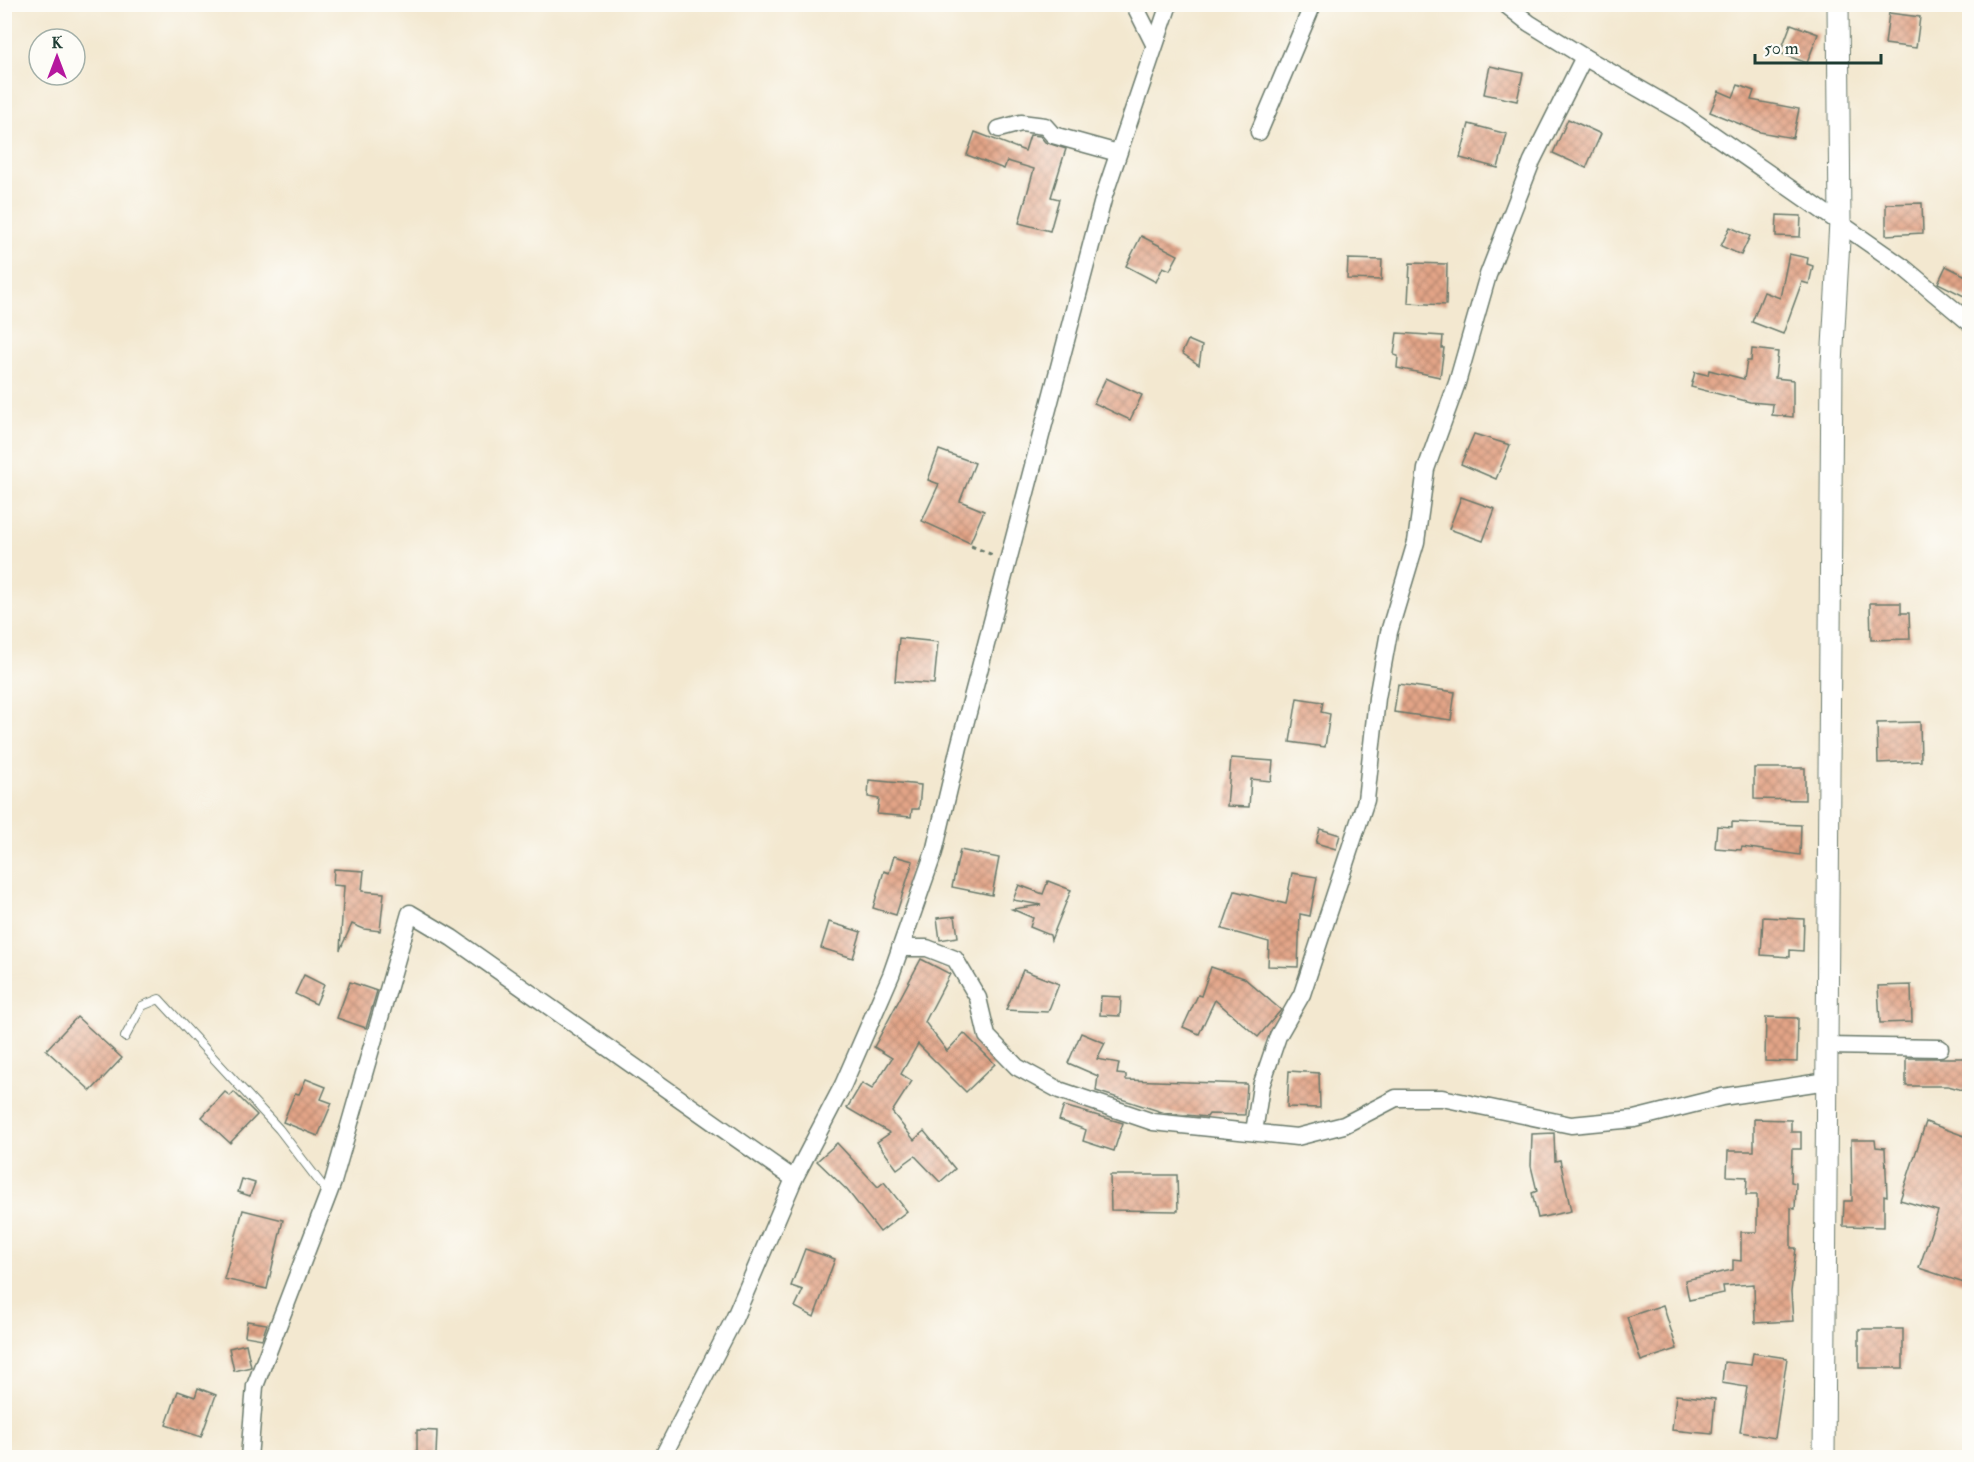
<svg xmlns="http://www.w3.org/2000/svg" width="1974" height="1462" viewBox="0 0 1974 1462" font-family="'IM FELL Double Pica',serif">
<defs>
<pattern id="building-cross-hatch" width="8" height="8" patternUnits="userSpaceOnUse" patternTransform="scale(1.5)"><rect width="8" height="8" fill="#e3a487"/><path d="M0 0l8 8M0 8l8-8" fill="none" stroke="#b7876f"/></pattern>
</defs>
<rect width="100%" height="100%" fill="#fdfcf7"/>
<filter id="ink" filterUnits="userSpaceOnUse"><feTurbulence type="fractalNoise" baseFrequency=".0167" numOctaves="2"/><feDisplacementMap in="SourceGraphic" scale="12" xChannelSelector="R" yChannelSelector="G"/><feConvolveMatrix kernelMatrix="1 2 1 2 8 2 1 2 1" color-interpolation-filters="sRGB"/></filter>
<filter id="wash" filterUnits="userSpaceOnUse"><feTurbulence type="fractalNoise" baseFrequency=".008" numOctaves="4" result="noise"/><feDisplacementMap in="SourceGraphic" scale="24" xChannelSelector="R" yChannelSelector="G"/><feGaussianBlur stdDeviation="1.35" result="paint"/><feColorMatrix in="noise" values="0 0 0 0 0 0 0 0 0 0 0 0 0 0 0 0 0 1.4 0 .05"/><feComposite in="paint" operator="in"/></filter>
<g filter="url(#wash)">
<rect width="100%" height="100%" fill="#f3e8d0"/>
<g id="blocks">
<g fill="url(#building-cross-hatch)">
<polygon points="1889,13 1920,17 1916,48 1885,44"/>
<polygon points="1791,24 1818,34 1807,63 1780,53"/>
<polygon points="1490,66 1523,73 1517,101 1484,94"/>
<polygon points="1738,85 1754,91 1751,100 1799,109 1793,138 1760,132 1710,112 1719,91 1733,97"/>
<polygon points="1568,119 1601,134 1586,168 1553,153"/>
<polygon points="1469,124 1507,134 1498,168 1460,158"/>
<polygon points="975,132 1025,151 1030,135 1040,136 1045,142 1066,149 1051,197 1059,199 1050,231 1019,223 1034,169 1007,161 1004,169 967,155"/>
<polygon points="1922,203 1923,233 1886,235 1886,204"/>
<polygon points="1777,215 1801,216 1800,237 1776,236"/>
<polygon points="1730,227 1750,236 1741,255 1721,246"/>
<polygon points="1141,236 1178,255 1170,270 1163,267 1156,282 1126,266"/>
<polygon points="1789,254 1808,258 1807,264 1813,266 1809,284 1802,282 1783,334 1752,322 1764,292 1780,298"/>
<polygon points="1348,259 1382,260 1381,280 1347,279"/>
<polygon points="1410,263 1447,264 1446,305 1408,303"/>
<polygon points="1946,266 1970,278 1970,299 1938,283"/>
<polygon points="1397,333 1443,336 1442,348 1444,348 1440,377 1397,368 1398,356 1394,355"/>
<polygon points="1188,340 1202,346 1199,365 1182,353"/>
<polygon points="1752,349 1778,352 1775,378 1793,380 1793,417 1772,415 1773,404 1750,402 1691,387 1695,372 1708,375 1709,370 1744,379 1747,361 1751,361"/>
<polygon points="1106,378 1142,395 1130,420 1094,403"/>
<polygon points="1474,434 1510,445 1496,479 1461,464"/>
<polygon points="939,450 975,463 960,501 984,511 970,543 922,521 939,484 928,480"/>
<polygon points="1461,497 1495,509 1483,541 1449,529"/>
<polygon points="1870,603 1901,603 1901,613 1909,613 1910,639 1871,640"/>
<polygon points="899,638 938,642 934,684 895,681"/>
<polygon points="1398,684 1455,692 1451,720 1394,712"/>
<polygon points="1297,698 1323,702 1321,712 1330,714 1325,747 1290,742"/>
<polygon points="1920,722 1921,761 1878,763 1877,723"/>
<polygon points="1231,758 1273,761 1271,781 1251,779 1249,807 1227,806"/>
<polygon points="1754,768 1805,768 1805,800 1754,799"/>
<polygon points="869,780 921,785 919,809 912,809 911,817 877,814 879,799 868,797"/>
<polygon points="1732,822 1801,825 1800,855 1742,847 1741,850 1715,848 1717,826 1732,827"/>
<polygon points="1320,829 1340,835 1336,849 1316,843"/>
<polygon points="960,850 999,858 992,895 952,887"/>
<polygon points="894,856 913,861 896,915 873,908 884,871 889,873"/>
<polygon points="334,869 364,871 362,891 384,893 380,931 364,929 352,924 340,950 344,886 333,885"/>
<polygon points="1292,873 1317,877 1310,916 1300,914 1298,967 1268,966 1269,942 1222,929 1235,891 1286,904"/>
<polygon points="1048,881 1071,890 1051,940 1050,935 1030,927 1033,918 1012,909 1041,905 1013,900 1019,885 1043,894"/>
<polygon points="955,916 958,937 940,940 937,918"/>
<polygon points="1763,917 1804,919 1803,951 1790,950 1790,957 1761,955"/>
<polygon points="829,922 861,932 853,958 821,948"/>
<polygon points="921,959 950,974 925,1022 947,1051 964,1033 995,1064 966,1092 918,1044 901,1074 912,1081 892,1112 914,1140 924,1131 955,1169 940,1182 915,1156 897,1169 877,1142 890,1133 847,1108 862,1083 872,1089 892,1058 874,1047"/>
<polygon points="1211,967 1244,978 1281,1010 1258,1037 1215,1000 1199,1034 1183,1027 1198,995 1201,996"/>
<polygon points="1023,970 1059,984 1048,1012 1006,1010"/>
<polygon points="304,975 324,985 316,1004 295,994"/>
<polygon points="350,982 377,991 366,1028 337,1018"/>
<polygon points="1911,985 1912,1022 1880,1023 1878,986"/>
<polygon points="1101,996 1121,997 1120,1016 1100,1015"/>
<polygon points="77,1017 122,1058 91,1091 46,1050"/>
<polygon points="1766,1017 1798,1018 1797,1062 1765,1061"/>
<polygon points="1081,1033 1105,1043 1097,1059 1119,1063 1117,1074 1126,1075 1126,1080 1247,1084 1245,1115 1209,1114 1207,1117 1165,1113 1096,1091 1098,1076 1068,1063"/>
<polygon points="1906,1058 1970,1058 1970,1092 1948,1086 1906,1086"/>
<polygon points="1289,1071 1319,1073 1320,1108 1287,1107"/>
<polygon points="306,1079 326,1087 321,1099 332,1103 318,1136 283,1122 295,1093 299,1094"/>
<polygon points="225,1092 230,1096 234,1092 257,1115 230,1143 202,1117"/>
<polygon points="1064,1106 1123,1123 1114,1151 1083,1141 1086,1130 1059,1120"/>
<polygon points="1754,1119 1791,1120 1791,1132 1801,1132 1801,1149 1792,1149 1791,1182 1796,1183 1795,1209 1791,1208 1791,1248 1796,1248 1791,1292 1793,1321 1755,1323 1754,1284 1723,1286 1724,1293 1689,1300 1685,1280 1733,1270 1733,1260 1741,1261 1741,1232 1757,1232 1757,1195 1746,1195 1747,1177 1727,1176 1728,1151 1754,1151"/>
<polygon points="1926,1122 1970,1138 1970,1285 1919,1268 1938,1211 1900,1200"/>
<polygon points="1554,1133 1555,1161 1560,1160 1571,1211 1538,1218 1532,1193 1537,1191 1531,1166 1532,1134"/>
<polygon points="1851,1140 1875,1140 1876,1147 1885,1148 1887,1196 1884,1195 1884,1227 1843,1226 1844,1201 1852,1201"/>
<polygon points="837,1143 878,1187 884,1182 907,1211 880,1232 847,1190 817,1161"/>
<polygon points="1110,1175 1177,1175 1178,1211 1111,1210"/>
<polygon points="242,1179 255,1183 250,1196 238,1192"/>
<polygon points="243,1210 283,1220 267,1289 224,1279"/>
<polygon points="805,1249 835,1259 814,1317 795,1307 803,1290 791,1286"/>
<polygon points="1663,1305 1677,1349 1641,1361 1627,1317"/>
<polygon points="247,1321 267,1324 262,1339 245,1336"/>
<rect x="1859" y="1329" width="44" height="39"/>
<polygon points="246,1344 251,1367 234,1371 229,1348"/>
<polygon points="1753,1353 1787,1358 1775,1438 1740,1432 1747,1387 1722,1383 1724,1362 1751,1365"/>
<polygon points="198,1388 216,1395 201,1437 166,1425 178,1391 195,1397"/>
<polygon points="1676,1395 1715,1399 1712,1434 1672,1430"/>
<polygon points="417,1430 437,1431 436,1455 417,1455"/>
</g>
</g>
</g>
<g filter="url(#ink)">
<use href="#blocks" fill-opacity="0" stroke="#69796b" stroke-width="1.5"/>
<g fill="none" stroke-linecap="round" stroke-linejoin="round">
<defs>
<polyline id="service" points="125,1037 142,1006 159,999 279,1129 328,1193"/>
<g id="minor">
<polyline points="1134,4 1154,44"/>
<polyline points="1505,4 1529,23 1584,57 1685,115 1903,267 1970,323"/>
<polyline points="999,129 1021,123 1045,126 1053,135 1118,153"/>
<polyline points="1259,132 1313,4"/>
<polyline points="900,948 927,948 955,959 978,998 987,1036 1017,1067 1059,1090 1153,1122 1297,1137 1344,1125 1396,1098 1442,1098 1571,1125 1634,1119 1722,1097 1827,1081"/>
<polyline points="1827,1046 1940,1048"/>
<polyline points="1254,1132 1261,1086 1278,1036 1302,994 1366,800 1377,698 1389,632 1416,542 1426,469 1457,383 1488,275 1532,161 1584,57"/>
<polyline points="249,1458 255,1386 333,1182 410,913 452,938 794,1179"/>
<polyline points="662,1458 734,1319 794,1179 843,1085 891,975 934,852 959,747 1104,196 1169,4"/>
</g>
<polyline id="tertiary" points="1824,1458 1832,364 1840,222 1838,4"/>
</defs>
<use href="#service" stroke="#69796b" stroke-width="10"/>
<use href="#minor" stroke="#69796b" stroke-width="19"/>
<use href="#tertiary" stroke="#69796b" stroke-width="23"/>
<polyline stroke="#69796b" stroke-width="3" stroke-dasharray="4.5 4.5" stroke-linecap="butt" points="971,546 993,555"/>
<use href="#service" stroke="#fff" stroke-width="8"/>
<use href="#minor" stroke="#fff" stroke-width="16"/>
<use href="#tertiary" stroke="#fff" stroke-width="21"/>
</g>
</g>
<rect width="1974" height="1462" fill="none" stroke="#fdfcf7" stroke-width="24"/>
<g transform="translate(57 57)"><circle r="28" fill="#fdfcf7" stroke="#a4b0a9" stroke-width="1.5"/>
<path d="M0-4.5L10 22L0 15L-10 22Z" fill="#b5179e"/>
<text y="-9" font-size="16" font-weight="bold" text-anchor="middle" fill="#1f3d34">K</text>
</g>
<path d="M1755 54v9h126v-9" fill="none" stroke="#1f3d34" stroke-width="3"/>
<text x="1764" y="54" font-size="18" fill="#1f3d34" stroke="#fdfcf7" stroke-width="4.5" paint-order="stroke">50 m</text>
</svg>
